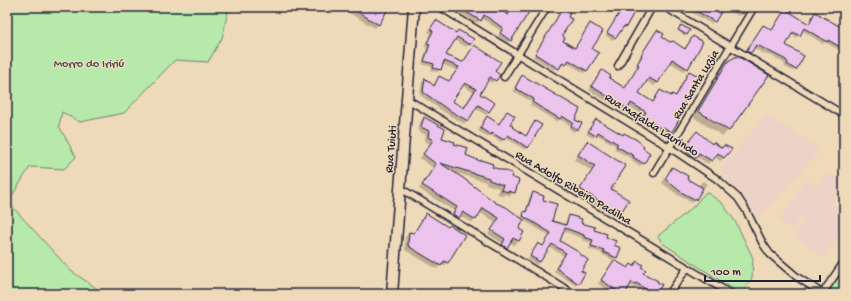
<svg xmlns="http://www.w3.org/2000/svg" width="851" height="301" viewBox="0 0 851 301" font-family="'Gochi Hand',sans-serif">
<rect width="100%" height="100%" fill="#eed9b8"/>
<filter id="ink" filterUnits="userSpaceOnUse"><feTurbulence type="fractalNoise" baseFrequency=".025" numOctaves="2"/><feDisplacementMap in="SourceGraphic" scale="8" xChannelSelector="R" yChannelSelector="G"/><feConvolveMatrix kernelMatrix="1 2 1 2 8 2 1 2 1" color-interpolation-filters="sRGB"/></filter>
<g filter="url(#ink)">
<g fill="#edd2c8">
<polygon points="766,115 821,149 758,218 720,169"/>
<polygon points="828,172 844,184 831,202 841,209 839,212 844,215 844,229 823,257 793,235 804,221 799,218 791,228 779,220 798,194 802,195 797,192 807,179 818,187"/>
</g>
<g fill="#b7e9aa" stroke="#6c8672">
<polygon points="7,7 229,7 222,38 208,62 175,60 124,113 80,122 62,112 59,126 76,157 64,169 30,167 8,202 71,271 105,294 7,294"/>
<polygon points="706,192 722,203 735,221 753,258 752,278 741,294 662,243 658,236 693,207"/>
<polygon points="844,269 844,294 827,294"/>
</g>
<g fill="#0003" fill-rule="evenodd">
<polygon points="339,7 383,7 379,24 375,28"/>
<polygon points="451,7 533,7 508,43 498,36 501,31 481,18 477,23"/>
<polygon points="616,7 637,7 625,27 623,29 621,28 613,40 606,36 621,10"/>
<polygon points="683,7 722,7 711,24"/>
<polygon points="723,7 746,7 739,16"/>
<polygon points="770,7 783,7 778,12"/>
<polygon points="563,10 561,41 575,49 590,25 591,49 587,71 584,73 566,62 563,66 560,64 555,70 533,57"/>
<polygon points="785,10 808,25 813,16 844,30 844,50 840,48 839,50 825,42 823,44 802,30 796,38 791,34 784,45 796,69 793,71 785,67 784,63 770,55 769,56 753,48 747,55 744,54 761,29 771,31"/>
<path d="M436,21L469,44L466,47L454,40L444,55L462,64L474,46L493,71L499,75L492,83L487,80L479,94L494,103L489,112L486,115L475,108L464,124L444,112L420,95L422,82L425,79L433,86L439,77L448,82L457,70L441,64L440,69L437,72L431,71L432,67L422,64L427,48L424,46L431,34L428,32ZM462,85L473,92L463,108L451,101Z"/>
<polygon points="681,27 689,30 685,36 678,31"/>
<polygon points="657,31 660,38 684,49 693,37 702,42 684,71 669,62 657,83 654,86 646,81 638,94 652,102 660,91 671,97 675,97 687,75 690,72 674,116 678,119 668,134 660,130 659,131 640,120 643,115 628,106 624,112 589,90 602,71 608,78 625,89 637,68 635,67 640,59 638,59"/>
<polygon points="726,65 768,75 728,130 723,136 693,117"/>
<polygon points="522,76 574,120 577,129 574,132 569,129 571,126 559,119 557,122 530,105 532,102 513,91 519,79"/>
<polygon points="505,115 511,128 525,137 535,122 527,147 525,150 505,137 501,142 490,135 488,137 478,131 487,117 499,124"/>
<polygon points="424,118 441,138 453,145 465,156 510,178 514,192 510,196 505,194 503,196 498,194 499,188 486,184 486,182 450,171 496,204 521,218 525,212 530,196 533,193 542,201 550,221 564,226 567,219 569,216 605,238 613,246 616,257 613,260 601,254 602,253 589,249 591,243 582,240 582,238 563,231 559,242 580,271 578,283 576,286 554,271 564,256 549,247 537,265 528,259 536,247 543,247 550,236 523,220 517,229 523,232 518,241 514,245 510,242 503,251 499,249 502,243 488,234 496,222 479,212 472,223 460,216 455,221 450,218 454,211 419,189 433,168 420,158 430,144 424,141 426,135 418,131 420,122"/>
<polygon points="596,120 642,149 643,163 640,166 632,160 632,159 614,149 616,146 596,134 593,138 586,134"/>
<polygon points="694,136 711,145 724,158 720,161 714,156 708,164 696,156 692,160 684,155 687,150 684,147"/>
<polygon points="587,142 610,189 627,200 615,217 577,194 592,171 574,160"/>
<polygon points="672,168 685,179 698,186 703,181 707,184 692,203 678,195 662,183"/>
<polygon points="426,215 447,263 444,266 441,264 437,269 405,250 405,237 409,233 413,234"/>
<polygon points="614,261 628,269 640,267 642,273 655,294 646,294 632,286 631,287 629,285 624,294 614,294 598,284"/>
</g>
<g fill="#ebc3ec" stroke="#22223b" fill-rule="evenodd">
<polygon points="350,7 384,7 388,9 379,25"/>
<polygon points="458,7 489,7 493,10 496,7 508,15 513,7 532,7 511,41 500,33 503,28 484,15 481,21"/>
<polygon points="623,7 637,7 626,27 624,26 616,38 607,33"/>
<polygon points="690,7 724,7 715,22"/>
<polygon points="731,7 747,7 743,14"/>
<polygon points="563,8 570,13 568,17 572,19 563,34 563,36 565,38 563,41 575,48 590,23 603,31 592,49 599,53 587,71 569,60 566,64 563,62 559,69 535,54"/>
<polygon points="785,9 809,24 815,12 844,29 844,44 842,48 828,40 827,42 804,28 800,36 793,32 786,45 804,56 796,70 787,64 788,63 786,60 759,46 759,47 756,45 751,53 746,51 763,25 772,30"/>
<path d="M436,20L456,33L458,30L474,39L470,45L457,37L446,55L462,62L464,61L474,45L501,62L495,71L500,75L496,81L490,77L480,94L495,103L489,112L478,105L468,121L447,109L423,92L425,78L434,86L439,76L449,81L459,67L444,61L441,70L433,68L434,64L424,61L430,44L427,43L433,31L430,29ZM465,83L476,89L464,108L452,101Z"/>
<polygon points="681,25 690,30 687,35 678,30"/>
<polygon points="657,30 664,34 662,37 670,42 673,41 685,49 693,36 703,42 688,69 672,59 658,83 649,78 639,93 653,102 660,90 671,96 672,94 676,96 689,71 700,77 676,116 680,118 672,132 663,127 662,129 643,117 646,112 631,103 628,109 591,86 602,70 611,76 609,78 625,88 639,65 637,64 642,56 641,55"/>
<polygon points="735,57 739,57 769,75 729,131 698,111 728,61"/>
<polygon points="522,75 580,109 575,120 582,123 578,130 571,126 573,123 562,116 560,119 532,102 534,99 515,88"/>
<polygon points="507,111 515,116 510,124 513,126 512,127 526,136 535,121 542,125 528,148 508,135 504,140 492,133 491,135 480,128 487,116 499,124"/>
<polygon points="424,117 445,129 442,138 455,142 454,144 468,148 466,155 480,161 481,160 493,164 492,167 512,173 511,177 519,180 515,193 508,191 508,192 501,190 503,185 489,180 489,178 440,163 463,178 496,203 506,207 524,220 519,229 524,232 519,241 513,238 507,248 502,245 505,239 491,230 499,218 483,208 476,220 463,212 459,218 453,214 457,207 422,185 436,164 423,154 433,140 428,137 429,131 421,127"/>
<polygon points="596,119 623,135 624,133 637,140 644,146 643,148 650,153 644,164 633,157 634,156 616,146 618,144 598,132 596,136 588,131"/>
<polygon points="697,131 712,144 713,142 722,148 724,145 732,149 724,158 718,153 712,161 699,153 696,158 687,151 690,146 687,143"/>
<polygon points="587,141 626,166 611,189 629,200 620,214 580,189 595,166 578,155"/>
<polygon points="672,167 688,176 687,179 703,188 696,200 681,192 665,179"/>
<polygon points="533,192 544,196 543,200 557,204 552,221 566,225 569,215 582,219 581,223 595,227 594,230 607,234 606,237 616,241 614,245 621,248 617,258 603,252 604,250 591,246 593,240 584,237 584,235 565,228 560,241 580,253 580,254 588,260 581,271 585,273 579,284 556,268 566,253 552,244 540,262 530,256 538,243 543,246 551,233 523,216 524,211 526,212"/>
<polygon points="426,213 448,227 450,225 465,235 448,263 444,261 441,266 408,246 409,232 414,233"/>
<polygon points="614,260 628,268 631,264 634,266 637,261 643,265 641,267 646,270 643,273 658,281 657,282 662,284 657,294 654,294 636,283 635,284 632,282 625,294 622,294 601,280"/>
</g>
<g fill="none" stroke-linecap="round" stroke-linejoin="round">
<defs>
<g id="minor">
<polyline points="440,7 669,147 717,179 738,198 746,210 763,244 770,254 797,277 822,293"/>
<polyline points="665,7 844,115"/>
<polyline points="841,7 844,9"/>
<polyline points="618,66 652,7"/>
<polyline points="504,77 547,7"/>
<polyline points="407,99 731,294"/>
<polyline points="654,173 754,7"/>
<polyline points="400,188 574,294"/>
<polyline points="669,294 687,268"/>
<polyline points="822,294 844,262"/>
</g>
<polyline id="primary" points="392,294 414,7"/>
</defs>
<use href="#minor" stroke="#22223b" stroke-width="9"/>
<use href="#primary" stroke="#22223b" stroke-width="13"/>
<use href="#minor" stroke="#eed9b8" stroke-width="6"/>
<use href="#primary" stroke="#eed9b8" stroke-width="10"/>
</g>
</g>
<g text-anchor="middle" stroke-width="3" stroke-linejoin="round" paint-order="stroke">
<g font-size="12" fill="#404a51" stroke="#eed9b8">
<text x="89" y="67">Morro do Iririú</text>
</g>
<g font-size="12" fill="#22223b" stroke="#eed9b8">
<text transform="translate(695 84) rotate(-59)" y="4">Rua Santa Luzia</text>
<text transform="translate(652 124) rotate(32)" y="4">Rua Mafalda Laurindo</text>
<text transform="translate(390 149) rotate(-85)" y="4">Rua Tuiuti</text>
<text transform="translate(574 187) rotate(31)" y="4">Rua Adolfo Ribeiro Padilha</text>
</g>
</g>
<rect width="851" height="301" fill="none" stroke="#eed9b8" stroke-width="24"/>
<rect x="12" y="12" width="827" height="277" fill="none" stroke="#22223b" stroke-width="1.5" filter="url(#ink)"/>
<path d="M705 275v6h115v-6" fill="none" stroke="#22223b" stroke-width="2"/>
<text x="711" y="275" font-size="12" fill="#22223b" stroke="#eed9b8" stroke-width="3" paint-order="stroke">100 m</text>
</svg>
